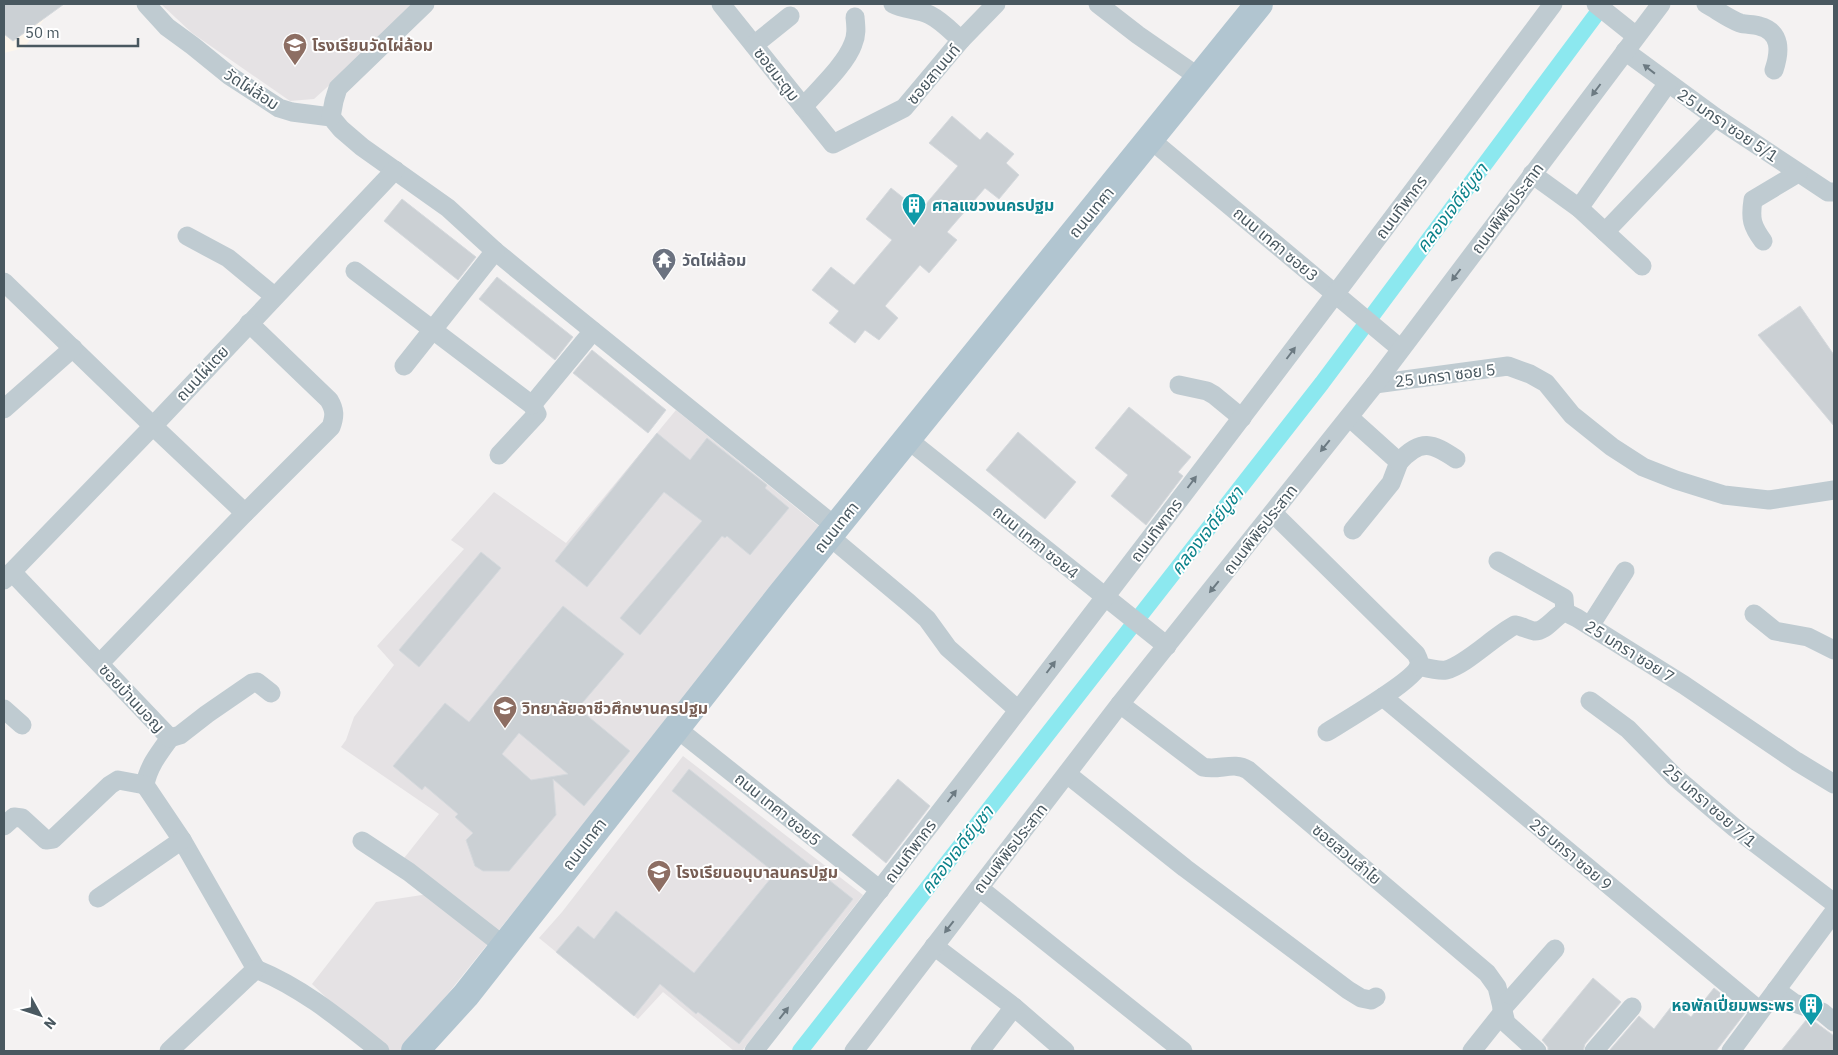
<svg xmlns="http://www.w3.org/2000/svg" width="1838" height="1055" viewBox="0 0 1838 1055" font-family="'IBM Plex Sans','Noto Sans Thai',sans-serif">
<rect width="100%" height="100%" fill="#f4f2f2"/>
<polygon fill="#fdf6ec" points="4,4 55,4 24,48 4,53"/>
<g fill="#e5e2e4">
<polygon points="161,4 419,4 314,99 290,101 192,33"/>
<polygon points="676,410 821,528 402,1051 382,1051 312,984 376,902 435,893 397,867 439,814 341,747 346,740 354,717 394,665 377,646 464,549 451,540 494,492 566,543"/>
<polygon points="683,756 863,895 742,1051 734,1051 663,992 638,1019 539,938 562,912"/>
</g>
<g fill="none" stroke-linecap="round" stroke-linejoin="round">
<polyline stroke="#8ce8ef" stroke-width="16" points="800,1051 1322,383 1604,4"/>
</g>
<g fill="#cbd0d4" stroke="#d5d9dd" fill-rule="evenodd">
<polygon points="4,4 64,4 13,41 4,34"/>
<polygon points="952,116 980,140 987,132 1014,154 1006,163 1019,175 999,199 985,188 947,232 957,240 929,273 920,265 885,306 898,318 879,340 865,330 855,343 829,323 839,311 812,290 831,267 854,285 892,240 866,219 891,188 920,211 958,166 929,143"/>
<polygon points="402,199 476,257 458,280 384,221"/>
<polygon points="497,277 573,337 555,360 479,299"/>
<polygon points="1800,306 1834,355 1834,426 1758,335"/>
<polygon points="592,350 666,410 648,433 573,373"/>
<polygon points="1129,407 1191,457 1178,472 1183,476 1146,525 1111,496 1128,475 1095,448"/>
<polygon points="1018,432 1076,482 1045,519 986,470"/>
<polygon points="657,433 690,460 707,438 767,485 765,488 789,508 750,555 727,536 725,538 722,536 640,635 620,618 702,521 664,492 587,587 555,561"/>
<polygon points="481,552 501,568 419,667 399,650"/>
<path d="M563,606L624,654L578,708L630,751L584,806L553,779L556,815L509,871H483L475,866L466,840L473,833L455,817L458,814L425,786L422,790L393,766L445,703L469,722ZM519,733L568,774L531,780L502,754Z"/>
<polygon points="689,769 853,899 739,1044 698,1012 696,1014 660,984 634,1016 556,952 578,926 594,939 616,911 694,973 775,873 672,791"/>
<polygon points="898,779 930,806 886,863 852,835"/>
<polygon points="1593,978 1621,1002 1585,1044 1583,1051 1548,1051 1548,1047 1542,1040"/>
<polygon points="1714,988 1745,1013 1716,1051 1609,1051 1639,1016 1654,1029 1674,1003 1691,1017"/>
<polygon points="1807,1019 1815,1022 1834,1036 1834,1051 1781,1051"/>
</g>
<g fill="none" stroke-linecap="round" stroke-linejoin="round">
<g stroke="#bfcbd1" stroke-width="19">
<polyline points="146,4 167,27 193,46 230,76 279,108 292,112 331,117 341,129 362,147 448,208 495,251 550,296 836,527"/>
<polyline points="721,4 833,144 904,108 961,40 996,4"/>
<path d="M893,4C904,10 918,9 930,15C942,21 952,32 961,40"/>
<polyline points="1098,4 1138,35 1200,78"/>
<polyline points="1596,4 1636,36"/>
<path d="M1706,4C1717,10 1729,19 1740,23C1746,25 1753,24 1759,26C1782,32 1780,52 1774,70"/>
<polyline points="754,45 790,16"/>
<polyline points="1625,51 1715,117 1828,192 1834,192"/>
<path d="M803,107C818,90 846,64 853,44C857,35 856,27 855,17"/>
<polyline points="331,117 334,101 338,88 425,4"/>
<polyline points="1150,139 1401,349"/>
<polyline points="1532,174 1579,208 1642,266"/>
<polyline points="1579,208 1668,83"/>
<polyline points="1605,232 1715,117"/>
<polyline points="187,236 228,258 274,296"/>
<path d="M1763,241C1752,226 1750,219 1753,200L1798,173"/>
<polyline points="355,271 532,405 537,414 499,455"/>
<polyline points="4,282 153,426 395,170"/>
<polyline points="404,366 495,251"/>
<polyline points="1375,384 1508,366 1530,374 1546,383 1572,415 1612,447 1643,467 1676,480 1724,495 1769,500 1834,490"/>
<polyline points="1179,385 1207,391 1214,395 1242,418"/>
<polyline points="532,405 593,331"/>
<polyline points="4,409 73,348"/>
<polyline points="1349,417 1399,462 1391,483 1353,530"/>
<polyline points="906,438 1167,646"/>
<path d="M1399,462C1421,438 1432,443 1456,459"/>
<path d="M1273,513L1416,654C1418,658 1420,661 1419,665C1415,680 1343,722 1327,732"/>
<polyline points="829,536 909,603 927,619 948,648 1018,710"/>
<polyline points="1498,561 1564,598 1565,612"/>
<path d="M12,572L170,738C159,753 148,767 145,785L182,840L256,969"/>
<polyline points="4,580 153,426 245,513"/>
<polyline points="1754,614 1775,631 1808,637 1834,650"/>
<polyline points="1590,626 1625,571"/>
<path d="M100,663L245,513L331,427C335,416 335,410 329,400L249,323"/>
<path d="M1419,666C1427,668 1438,671 1446,670C1466,665 1494,636 1515,625C1522,626 1528,630 1534,631C1546,632 1554,616 1565,612L1577,618L1684,685L1796,761L1834,784"/>
<polyline points="1383,697 1760,1011"/>
<polyline points="1590,701 1628,729 1675,777 1735,828 1834,903"/>
<path d="M1120,704L1203,767C1219,771 1234,761 1248,770L1487,973L1497,987L1506,1023L1537,1051"/>
<polyline points="4,709 22,725"/>
<polyline points="676,728 880,890"/>
<polyline points="170,738 180,735 207,714 252,683 257,682 271,693"/>
<polyline points="1067,774 1185,868 1348,990 1361,998 1371,1000 1376,997"/>
<polyline points="4,826 14,817 22,818 46,840 53,839 110,785 118,780 145,785"/>
<polyline points="362,841 409,872 504,946"/>
<polyline points="979,888 1183,1051"/>
<polyline points="98,898 182,840"/>
<polyline points="934,946 1014,1007 1065,1051"/>
<path d="M256,969C303,988 341,1020 380,1051"/>
<polyline points="1776,990 1794,1003 1822,1012 1834,1022"/>
<polyline points="1502,1009 1555,949"/>
<polyline points="169,1051 256,969"/>
<path d="M754,1051C1025,705 1290,356 1553,4"/>
<polyline points="854,1051 1120,704 1375,384 1661,4"/>
<polyline points="980,1051 1014,1007"/>
<polyline points="1472,1051 1503,1012"/>
<polyline points="1594,1051 1632,1007"/>
<polyline points="1731,1051 1834,912"/>
</g>
<polyline stroke="#b1c5d0" stroke-width="28" points="415,1051 466,995 780,596 1259,4"/>
</g>
<defs><path id="oneway-solid" d="M-6-.8H1V-3.2L6.5 0L1 3.2V.8H-6Z" transform="scale(1.25)"/></defs>
<g fill="#6c7a82">
<use href="#oneway-solid" transform="translate(1649 69) rotate(-142)"/>
<use href="#oneway-solid" transform="translate(1596 90) rotate(127)"/>
<use href="#oneway-solid" transform="translate(1456 275) rotate(127)"/>
<use href="#oneway-solid" transform="translate(1291 353) rotate(-53)"/>
<use href="#oneway-solid" transform="translate(1325 446) rotate(129)"/>
<use href="#oneway-solid" transform="translate(1192 482) rotate(-53)"/>
<use href="#oneway-solid" transform="translate(1214 587) rotate(129)"/>
<use href="#oneway-solid" transform="translate(1051 667) rotate(-53)"/>
<use href="#oneway-solid" transform="translate(952 796) rotate(-53)"/>
<use href="#oneway-solid" transform="translate(949 927) rotate(128)"/>
<use href="#oneway-solid" transform="translate(784 1013) rotate(-52)"/>
</g>
<defs>
<symbol id="school-pin" viewBox="-11 -11 22 30"><path d="M0 17L-7.5 6A9.5 9.5 0 1 1 7.5 6Z" fill="#8d6e63" stroke="#fff"/><path d="M0-5L7-2L0 1L-7-2ZM-4 1L0 2.5L4 1V4Q0 6-4 4Z" fill="#fff"/></symbol>
<symbol id="building-pin" viewBox="-11 -11 22 30"><path d="M0 17L-7.5 6A9.5 9.5 0 1 1 7.5 6Z" fill="#0f9aa8" stroke="#fff"/><path d="M-4-6H4V6H1V3H-1V6H-4ZM-2.5-4.3h1.7v1.8h-1.7ZM.8-4.3h1.7v1.8H.8ZM-2.5-1h1.7V.8h-1.7ZM.8-1h1.7V.8H.8Z" fill="#fff"/></symbol>
<symbol id="temple-pin" viewBox="-11 -11 22 30"><path d="M0 17L-7.5 6A9.5 9.5 0 1 1 7.5 6Z" fill="#6b7280" stroke="#fff"/><path d="M0-6L5-2H3V0L6.5 2.5H4V6H1.5V3h-3V6H-4V2.5H-6.5L-3 0V-2H-5Z" fill="#fff"/></symbol>
<symbol id="university-pin" viewBox="-11 -11 22 30"><path d="M0 17L-7.5 6A9.5 9.5 0 1 1 7.5 6Z" fill="#8d6e63" stroke="#fff"/><path d="M0-5L7-2L0 1L-7-2ZM-4 1L0 2.5L4 1V4Q0 6-4 4Z" fill="#fff"/></symbol>
</defs>
<g fill-rule="evenodd">
<use href="#school-pin" x="281" y="31" width="28" height="38"/>
<use href="#building-pin" x="900" y="191" width="28" height="38"/>
<use href="#temple-pin" x="650" y="246" width="28" height="38"/>
<use href="#university-pin" x="491" y="694" width="28" height="38"/>
<use href="#school-pin" x="645" y="858" width="28" height="38"/>
<use href="#building-pin" x="1797" y="991" width="28" height="38"/>
</g>
<g text-anchor="middle" stroke-width="4" stroke-linejoin="round" paint-order="stroke">
<g font-size="16" font-weight="bold" fill="#785e54" stroke="#fff" text-anchor="start">
<text x="312" y="51">โรงเรียนวัดไผ่ล้อม</text>
<text x="522" y="714">วิทยาลัยอาชีวศึกษานครปฐม</text>
<text x="676" y="878">โรงเรียนอนุบาลนครปฐม</text>
</g>
<g font-size="16" fill="#495860" stroke="#fff">
<text transform="translate(777 74) rotate(52)" y="6">ซอยมะตูม</text>
<text transform="translate(933 74) rotate(-50)" y="6">ซอยสานนท์</text>
<text transform="translate(252 89) rotate(33)" y="6">วัดไผ่ล้อม</text>
<text transform="translate(1728 125) rotate(34)" y="6">25 มกรา ซอย 5/1</text>
<text transform="translate(1401 207) rotate(-53)" y="6">ถนนทิพากร</text>
<text transform="translate(1507 208) rotate(-53)" y="6">ถนนพิพิธประสาท</text>
<text transform="translate(1091 212) rotate(-50)" y="6">ถนนเทศา</text>
<text transform="translate(1276 244) rotate(40)" y="6">ถนน เทศา ซอย3</text>
<text transform="translate(202 373) rotate(-47)" y="6">ถนนไผ่เตย</text>
<text transform="translate(1445 375) rotate(-7)" y="6">25 มกรา ซอย 5</text>
<text transform="translate(836 527) rotate(-51)" y="6">ถนนเทศา</text>
<text transform="translate(1260 529) rotate(-52)" y="6">ถนนพิพิธประสาท</text>
<text transform="translate(1156 530) rotate(-53)" y="6">ถนนทิพากร</text>
<text transform="translate(1036 542) rotate(39)" y="6">ถนน เทศา ซอย4</text>
<text transform="translate(1630 651) rotate(32)" y="6">25 มกรา ซอย 7</text>
<text transform="translate(132 698) rotate(47)" y="6">ซอยบ้านมอญ</text>
<text transform="translate(1710 805) rotate(41)" y="6">25 มกรา ซอย 7/1</text>
<text transform="translate(778 809) rotate(39)" y="6">ถนน เทศา ซอย5</text>
<text transform="translate(584 844) rotate(-52)" y="6">ถนนเทศา</text>
<text transform="translate(1010 848) rotate(-52)" y="6">ถนนพิพิธประสาท</text>
<text transform="translate(910 851) rotate(-53)" y="6">ถนนทิพากร</text>
<text transform="translate(1347 854) rotate(40)" y="6">ซอยสวนลำไย</text>
<text transform="translate(1571 854) rotate(40)" y="6">25 มกรา ซอย 9</text>
</g>
<g font-size="16" font-weight="bold" fill="#0d838f" stroke="#fff" text-anchor="start">
<text x="932" y="211">ศาลแขวงนครปฐม</text>
<text x="1794" y="1011" text-anchor="end">หอพักเปี่ยมพระพร</text>
</g>
<g font-size="16" font-weight="bold" fill="#5b616d" stroke="#fff" text-anchor="start">
<text x="682" y="266">วัดไผ่ล้อม</text>
</g>
<g font-size="18" font-style="italic" fill="#0b828a" stroke="#fff">
<text transform="translate(1452 208) rotate(-53)" y="6">คลองเจดีย์บูชา</text>
<text transform="translate(1207 531) rotate(-52)" y="6">คลองเจดีย์บูชา</text>
<text transform="translate(957 850) rotate(-52)" y="6">คลองเจดีย์บูชา</text>
</g>
</g>
<rect width="1838" height="1055" fill="none" stroke="#495860" stroke-width="10"/>
<g transform="translate(40 1015) rotate(130)" stroke="#ffffff" stroke-width="4" paint-order="stroke">
<path d="M0-4L9 19L0 12L-9 19Z" fill="#495860"/>
<text y="-8" font-size="14" font-weight="bold" text-anchor="middle" fill="#495860">N</text>
</g>
<path d="M18 38v8h120v-8" fill="none" stroke="#495860" stroke-width="2.5"/>
<text x="25" y="38" font-size="15" fill="#495860" stroke="#ffffff" stroke-width="4" paint-order="stroke">50 m</text>
</svg>
